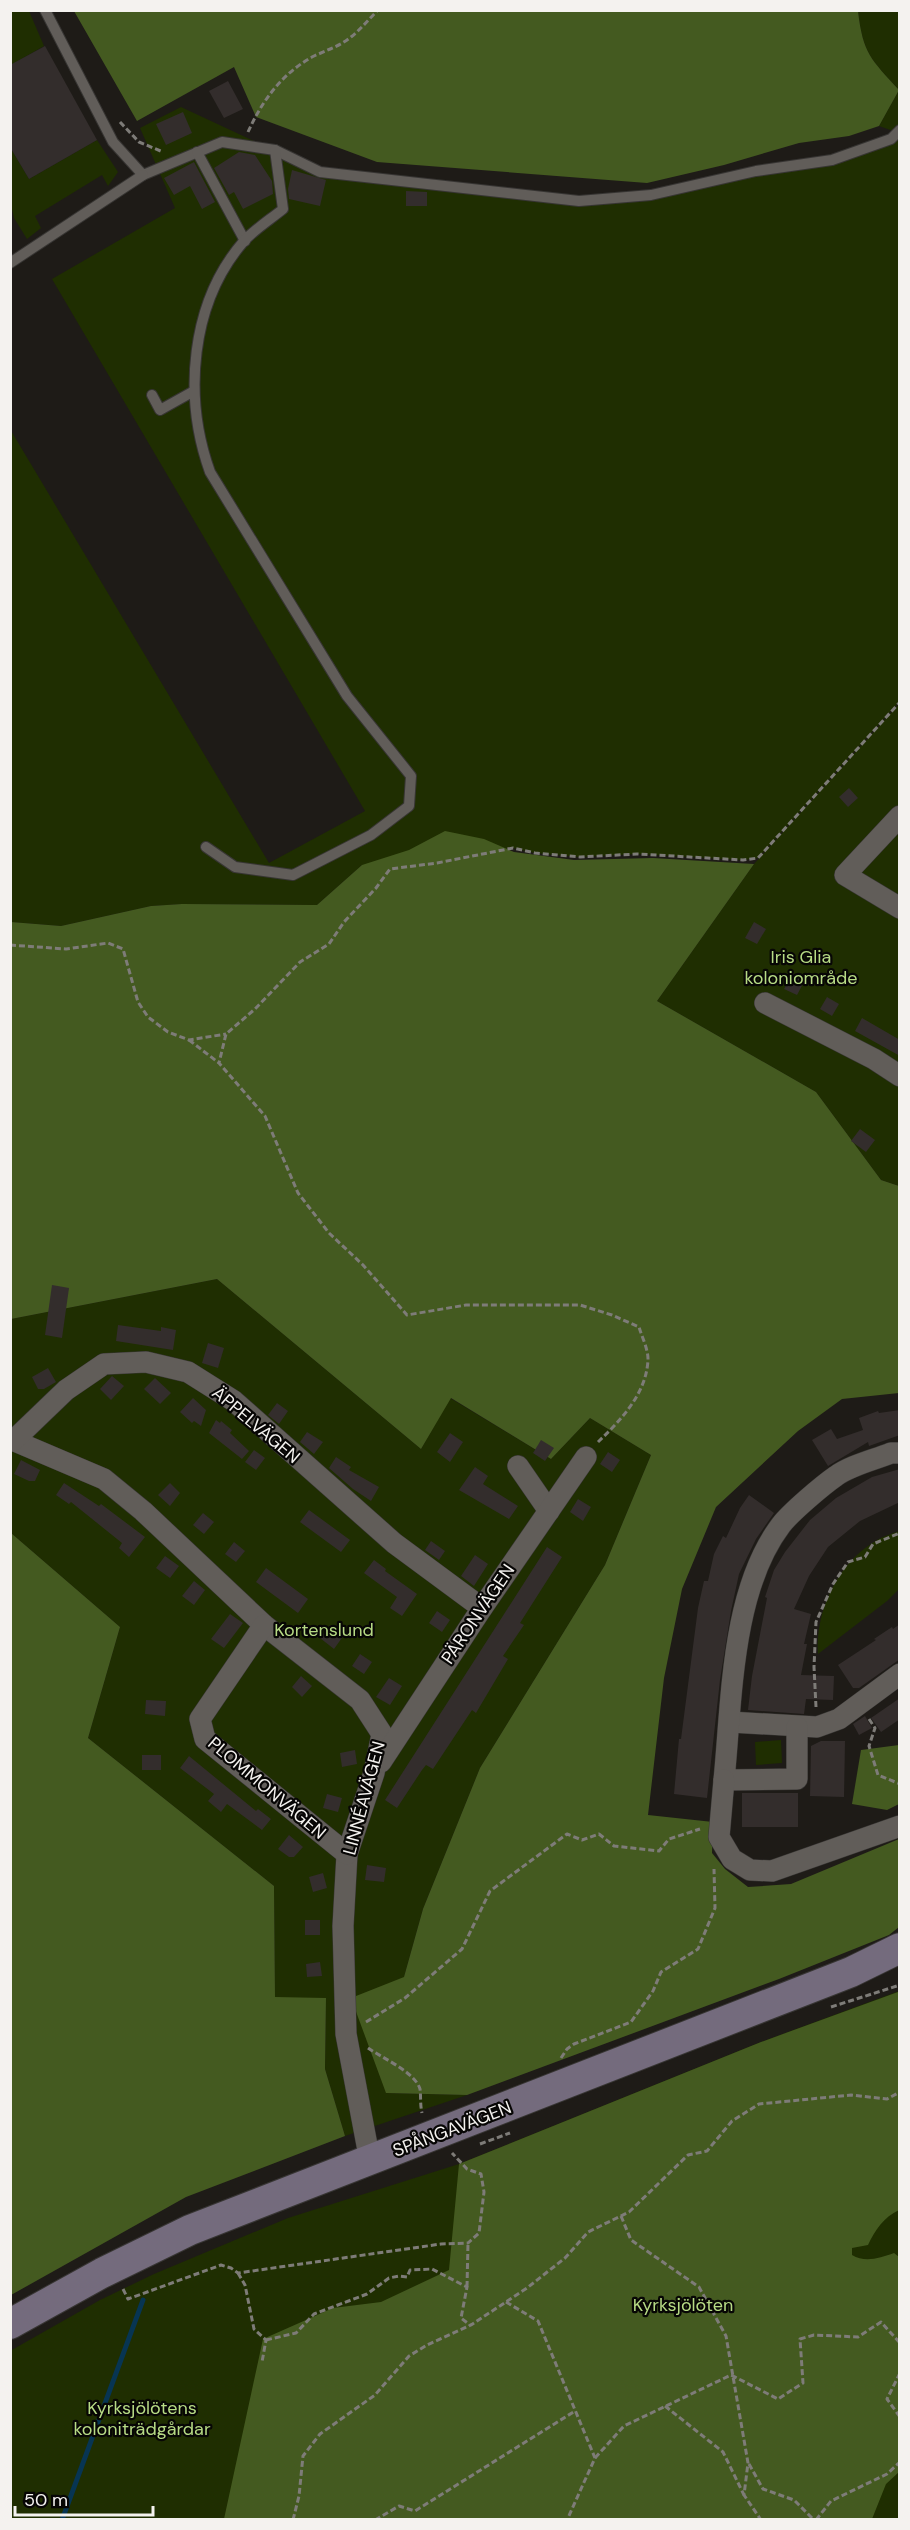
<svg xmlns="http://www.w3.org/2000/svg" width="910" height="2530" viewBox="0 0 910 2530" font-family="'DM Sans',sans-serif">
<rect width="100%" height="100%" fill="#1e1b17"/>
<g fill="#1f2e01">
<polygon points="11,11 29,11 44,46 11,65"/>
<path d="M858,11H899V133L879,126L899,90C871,59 863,54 858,11Z"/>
<polygon points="181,107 320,172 579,201 651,195 832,160 899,138 899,702 758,858 743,860 637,854 580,857 535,853 513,848 491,854 362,865 317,905 182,904 151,906 61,926 11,922 10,429 269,863 365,811 52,279 175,208 140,128"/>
<polygon points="97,140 118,172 108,186 102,175 35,216 41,228 27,239 14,218 11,205 10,147 29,179"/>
<polygon points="899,704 899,1186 881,1180 816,1092 657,1001 754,864"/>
<polygon points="217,1279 421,1449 450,1398 551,1459 590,1418 651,1455 605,1565 480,1768 423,1909 404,1977 386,2093 467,2095 345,2136 325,2069 326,1999 275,1998 274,1886 88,1738 120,1627 11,1533 11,1319"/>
<path d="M899,1531V1589L887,1601L818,1654C815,1612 837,1564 874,1542C881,1537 891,1534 899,1531Z"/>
<polygon points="781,1740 782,1763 756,1765 755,1742"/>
<polygon points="899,1991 899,2519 11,2519 10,2351 100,2300 154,2274 288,2218 459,2164 761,2042"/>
</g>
<g fill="#445a20">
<path d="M74,11H858C863,54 871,59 899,90L879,126L849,136L799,143L724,165L647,183L377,162L256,117L234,67L137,121Z"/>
<polygon points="445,831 484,839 514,852 574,860 653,858 754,864 657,1001 816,1092 881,1180 899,1186 899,1393 842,1399 798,1431 716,1507 682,1589 664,1678 648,1815 713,1822 712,1853 725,1869 748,1887 791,1884 899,1839 899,1927 889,1935 779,1979 467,2095 386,2093 351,1998 404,1977 423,1909 480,1768 605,1565 651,1455 590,1418 551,1459 451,1398 421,1449 217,1279 11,1319 11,922 61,926 151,906 182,904 317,905 362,865 409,850"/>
<polygon points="11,1533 120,1627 88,1738 274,1886 275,1997 326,1998 325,2069 345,2136 186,2197 11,2295"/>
<polygon points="899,1745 899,1804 887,1810 852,1804 861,1750"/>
<path d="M898,1992L899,2210C884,2217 875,2230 868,2245L852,2248V2255C865,2263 880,2258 894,2253L899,2257V2472L886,2484L872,2519H224L263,2339L333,2308L381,2302L449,2270L459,2164L761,2042Z"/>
</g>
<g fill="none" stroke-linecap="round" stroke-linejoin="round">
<polyline stroke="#073553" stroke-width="5" points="62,2520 143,2300"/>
</g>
<g fill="#332d2c">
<polygon points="45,46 97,140 29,179 10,147 10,65"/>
<polygon points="228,81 243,109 224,118 209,91"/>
<polygon points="183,112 192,133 166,145 156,124"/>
<polygon points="239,152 255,155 272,181 273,194 243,209 234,192 229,195 214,168"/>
<polygon points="194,162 215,202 202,209 190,186 174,195 164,178"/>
<polygon points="292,170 326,180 320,206 289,199 288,189"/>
<polygon points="406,191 427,192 427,206 406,206"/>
<polygon points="849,788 858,798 848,807 839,797"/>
<polygon points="754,922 766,929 757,944 745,938"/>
<polygon points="793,973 805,980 797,995 784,989"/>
<polygon points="827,997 839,1004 832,1016 820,1009"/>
<polygon points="862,1018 900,1040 900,1056 855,1031"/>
<polygon points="860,1129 875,1140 866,1152 851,1141"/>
<polygon points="52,1285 69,1288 62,1338 45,1335"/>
<polygon points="118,1325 161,1331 161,1327 176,1330 173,1350 116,1341"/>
<polygon points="208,1343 224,1348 218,1368 202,1363"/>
<polygon points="48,1368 56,1382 44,1389 38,1389 32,1377"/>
<polygon points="112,1376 124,1386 111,1400 100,1389"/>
<polygon points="155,1378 171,1393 160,1404 144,1389"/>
<polygon points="193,1398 206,1410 201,1426 194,1421 192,1423 180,1412"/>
<polygon points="277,1403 288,1411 279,1424 268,1415"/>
<polygon points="900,1410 900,1435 869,1446 868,1442 828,1466 812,1440 831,1429 837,1439 863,1430 859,1418 878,1411 879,1413"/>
<polygon points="216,1420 220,1423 221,1421 232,1430 230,1433 249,1451 242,1459 209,1433"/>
<polygon points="307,1432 323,1442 314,1454 300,1442"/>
<polygon points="450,1433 463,1442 450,1462 437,1452"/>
<polygon points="541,1440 554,1448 545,1461 533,1453"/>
<polygon points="254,1450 265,1458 256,1470 245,1462"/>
<polygon points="608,1452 620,1460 612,1472 600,1464"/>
<polygon points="336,1457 351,1467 349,1470 379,1487 371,1501 353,1489 329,1468"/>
<polygon points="21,1460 40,1470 35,1481 29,1481 14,1474"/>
<polygon points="475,1467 488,1476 483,1484 518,1506 509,1519 459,1490"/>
<polygon points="900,1469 900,1502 860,1521 828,1547 809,1576 794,1609 811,1614 804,1644 807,1644 801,1675 834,1676 833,1700 806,1699 804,1714 748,1710 752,1676 767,1598 765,1597 774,1570 785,1552 810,1520 836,1498 872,1477"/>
<polygon points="64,1483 99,1506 101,1504 145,1537 129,1557 119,1548 122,1543 71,1502 69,1504 56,1495"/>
<polygon points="170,1483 180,1493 170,1506 158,1495"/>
<polygon points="749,1495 774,1513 756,1539 739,1574 731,1611 720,1680 707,1798 674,1794 679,1739 681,1739 698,1608 704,1581 708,1581 714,1554 723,1536 726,1538 740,1508"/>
<polygon points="578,1499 591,1507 583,1521 570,1512"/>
<polygon points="309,1510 350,1540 341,1552 300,1522"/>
<polygon points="203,1513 214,1522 204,1534 193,1525"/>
<polygon points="431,1541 445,1551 439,1560 425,1550"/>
<polygon points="234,1542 245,1551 236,1562 225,1554"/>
<polygon points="547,1547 562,1557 520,1623 524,1625 503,1656 508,1659 476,1713 472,1710 433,1769 426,1765 422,1770 397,1808 385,1800"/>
<polygon points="475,1555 488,1564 474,1586 461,1576"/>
<polygon points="165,1556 179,1566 170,1578 156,1568"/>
<polygon points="374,1560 386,1569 385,1571 417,1594 402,1616 390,1608 397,1597 364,1573"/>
<polygon points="266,1568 308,1599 298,1613 256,1582"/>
<polygon points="194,1581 205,1590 194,1605 182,1596"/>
<polygon points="437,1611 450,1620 442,1632 429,1623"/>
<polygon points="230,1614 243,1623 224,1648 211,1639"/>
<polygon points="900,1624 900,1659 859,1688 853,1688 838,1665 876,1640 874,1639 892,1627 893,1629"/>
<polygon points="330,1625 344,1635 334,1649 320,1638"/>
<polygon points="360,1654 372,1662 364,1674 352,1666"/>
<polygon points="301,1676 312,1686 302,1697 292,1687"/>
<polygon points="389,1678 402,1686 390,1705 376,1697"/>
<polygon points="900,1698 900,1719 881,1732 871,1718"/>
<polygon points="146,1700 166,1701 165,1716 145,1714"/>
<polygon points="865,1716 872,1728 859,1735 853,1724"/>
<polygon points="821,1741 845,1741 844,1797 810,1796 811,1746"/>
<polygon points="355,1750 357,1764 342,1767 340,1753"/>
<rect x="142" y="1755" width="19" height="15"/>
<polygon points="189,1756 256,1811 258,1809 271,1819 262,1830 227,1804 221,1812 208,1801 214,1794 180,1768"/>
<rect x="742" y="1793" width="56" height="34"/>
<polygon points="327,1794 342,1798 338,1812 323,1808"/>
<polygon points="289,1835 303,1847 294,1857 289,1857 278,1849"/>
<polygon points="367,1865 386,1868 384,1882 365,1880"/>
<polygon points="323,1873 327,1888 313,1892 309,1877"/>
<rect x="305" y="1920" width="15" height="15"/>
<polygon points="320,1962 322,1976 307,1977 306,1964"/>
</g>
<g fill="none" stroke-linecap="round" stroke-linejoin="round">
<defs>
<g id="lane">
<polyline points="45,10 113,142 143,175 222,142 275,150 320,172 579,201 651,195 756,171 832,160 891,139 900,130"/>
<polyline points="197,152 245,241"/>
<polyline points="10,263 143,175"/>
<polyline points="152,395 160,410 194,391"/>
<path d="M206,847L235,867L293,875L371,835L409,806L411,776L347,696L210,472C183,397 190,303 244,241C255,229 271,219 283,209L275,150"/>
</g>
<g id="street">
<polyline points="900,816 845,875 900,908"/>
<polyline points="765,1003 874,1059 900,1076"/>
<polyline points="10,1439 104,1479 143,1511 264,1625 360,1700 382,1734 374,1773 347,1854 343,1926 346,2034 370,2161"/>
<polyline points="14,1440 66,1390 104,1364 146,1362 188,1372 234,1401 394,1543 482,1608"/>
<polyline points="518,1466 549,1511"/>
<polyline points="264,1625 200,1719 205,1739 347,1854"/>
<polyline points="730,1722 817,1727 839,1719 900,1674"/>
<path d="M797,1727V1779L724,1780C732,1700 731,1591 781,1525C791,1512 823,1485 836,1476C851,1465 874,1460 891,1453H900"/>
<polyline points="381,1762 482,1608 586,1457"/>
<polyline points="724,1780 719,1837 732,1859 750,1870 772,1871 900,1826"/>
</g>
<polyline id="secondary" points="10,2324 102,2273 190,2230 851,1972 900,1948"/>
</defs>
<use href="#lane" stroke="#373533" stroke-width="12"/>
<use href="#street" stroke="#373533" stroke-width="22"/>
<use href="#secondary" stroke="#373533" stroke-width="32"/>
<g stroke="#7e7c78" stroke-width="3" stroke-dasharray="6 3" stroke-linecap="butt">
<polyline points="120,122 139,142 163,152"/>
<path d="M248,132C262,101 282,73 314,56C327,50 340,46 351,37C361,29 369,19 378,10"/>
<polyline points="10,945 66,949 108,943 123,949 138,1002 148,1017 168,1032 189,1040 226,1034"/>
<polyline points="189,1040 219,1063"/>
<path d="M598,1442C621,1420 647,1393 648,1359C648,1349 642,1337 639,1327L612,1315L580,1305H466L407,1315L363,1265L329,1233L298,1193L265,1116L219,1063L226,1034L255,1009L300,962L329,944L344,922L376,888L390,869L437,863L513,848L535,853L580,857L637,854L743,860L758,858L900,702"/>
<polyline points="816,1707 814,1667 816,1622 833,1584 848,1562 865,1557 873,1544 900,1533"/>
<polyline points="869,1719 875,1728 869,1746 878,1775 900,1784"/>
<polyline points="831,2007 900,1985"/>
<polyline points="366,2022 405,1998 462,1949 490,1891 567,1834 582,1840 599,1834 614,1846 659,1851 669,1839 700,1829"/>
<path d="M368,2048C382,2058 415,2072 420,2089C421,2096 420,2105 422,2113"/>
<polyline points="561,2058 567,2049 574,2044 631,2022 653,1991 661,1972 698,1949 715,1908 714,1869"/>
<polyline points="480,2144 510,2133"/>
<polyline points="621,2216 631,2240 699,2287 726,2336 748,2463 744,2495 761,2520"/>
<polyline points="238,2273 245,2285 254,2329 266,2340 262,2362"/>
<polyline points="467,2287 468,2243"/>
<polyline points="123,2289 128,2299 221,2265 231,2268 238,2273 441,2244 468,2243 479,2233 484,2192 481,2174 467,2169 452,2153"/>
<polyline points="506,2302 538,2321 595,2458 567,2520"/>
<polyline points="266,2340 296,2333 314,2314 367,2294 389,2278 399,2276 407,2277 410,2270 432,2269 467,2287 461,2318 470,2325"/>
<polyline points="900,2373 887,2399 900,2417"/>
<polyline points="665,2406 723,2452 744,2495"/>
<polyline points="595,2458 624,2426 731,2375 778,2399 803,2383 800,2339 814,2335 858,2337 881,2322 900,2343"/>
<polyline points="749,2464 763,2489 794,2500 814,2520"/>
<polyline points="293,2520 299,2496 303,2456 320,2434 375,2395 409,2356 427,2345 471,2325 527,2288 565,2258 588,2232 629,2212 688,2155 707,2151 732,2121 759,2104 851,2095 887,2099 900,2092"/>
<polyline points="375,2520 399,2506 415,2511 575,2411"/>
<polyline points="816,2520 831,2501 887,2474 900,2462"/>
</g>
<use href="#lane" stroke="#615d59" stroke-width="10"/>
<use href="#street" stroke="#615d59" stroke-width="21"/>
<use href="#secondary" stroke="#746b7d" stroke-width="30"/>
</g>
<g text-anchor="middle" stroke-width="4.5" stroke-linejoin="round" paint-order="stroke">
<g font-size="18" fill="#b7db85" stroke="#070605">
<text x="801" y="963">Iris Glia<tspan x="801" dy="21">koloniområde</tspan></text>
<text x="324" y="1636">Kortenslund</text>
<text x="683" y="2311">Kyrksjölöten</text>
<text x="142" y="2414">Kyrksjölötens<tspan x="142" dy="21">koloniträdgårdar</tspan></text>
</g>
<g font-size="18" fill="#f4f2ef" stroke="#070605">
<text transform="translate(256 1425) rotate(40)" y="6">ÄPPELVÄGEN</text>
<text transform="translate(478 1614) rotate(-56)" y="6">PÄRONVÄGEN</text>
<text transform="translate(267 1788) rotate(40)" y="6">PLOMMONVÄGEN</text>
<text transform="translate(364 1798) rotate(-75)" y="6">LINNÉAVÄGEN</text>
<text transform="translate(452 2129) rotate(-21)" y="6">SPÅNGAVÄGEN</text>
</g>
</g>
<rect width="910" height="2530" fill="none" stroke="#f4f2ef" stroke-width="24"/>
<path d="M15 2506v9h138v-9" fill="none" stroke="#f4f2ef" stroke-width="3"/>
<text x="24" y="2506" font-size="18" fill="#f4f2ef" stroke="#070605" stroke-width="4.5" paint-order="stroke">50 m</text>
</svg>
